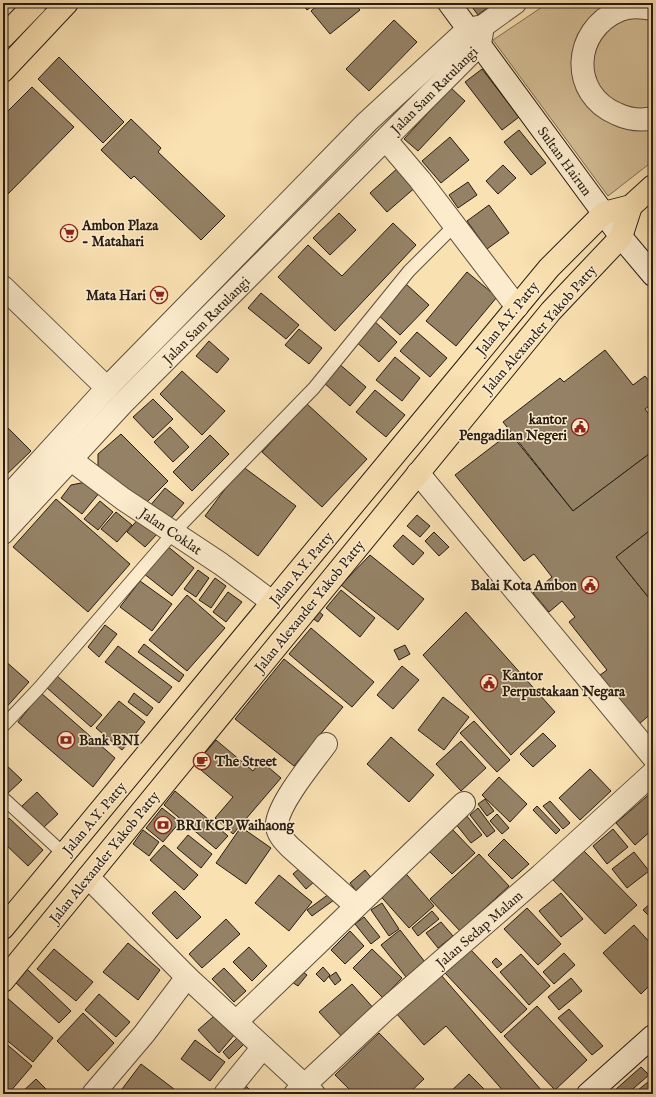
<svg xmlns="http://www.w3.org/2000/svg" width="656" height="1097" viewBox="0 0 656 1097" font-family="'IM FELL English',serif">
<rect width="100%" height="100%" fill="#fae1b2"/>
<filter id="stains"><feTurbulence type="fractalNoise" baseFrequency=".005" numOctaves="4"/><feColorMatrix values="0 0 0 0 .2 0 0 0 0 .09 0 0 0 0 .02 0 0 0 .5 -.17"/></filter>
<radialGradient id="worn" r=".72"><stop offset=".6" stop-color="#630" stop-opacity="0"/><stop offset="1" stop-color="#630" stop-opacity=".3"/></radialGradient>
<polygon fill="#d6c097" stroke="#7e6e56" points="548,3 653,3 653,161 608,196 493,40"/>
<g fill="#958266" stroke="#271c14">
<polygon points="301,3 316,3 307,10"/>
<polygon points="320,3 354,3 360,10 330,34 311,11"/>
<polygon points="469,3 493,3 478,15"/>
<polygon points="394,20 417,42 369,91 346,69"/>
<polygon points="59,57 124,122 103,143 38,79"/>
<polygon points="482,69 519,117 502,130 465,82"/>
<polygon points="32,87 74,127 3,199 3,116"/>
<polygon points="451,88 465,101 418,151 404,139"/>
<polygon points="131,119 161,148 158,152 225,216 201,240 134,176 131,179 101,150"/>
<polygon points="519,130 546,163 531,175 504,142"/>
<polygon points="450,137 469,160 441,183 422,161"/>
<polygon points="503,165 516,178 498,194 486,181"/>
<polygon points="399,167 417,186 387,212 370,193"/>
<polygon points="468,182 477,195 458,208 449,195"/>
<polygon points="489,205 509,233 487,249 467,221"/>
<polygon points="339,213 356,230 330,255 313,238"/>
<polygon points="393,223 416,245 335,331 278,277 308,245 342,276"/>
<polygon points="467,272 497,297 456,346 426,321"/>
<polygon points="406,284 429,305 400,335 377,314"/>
<polygon points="261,293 299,325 286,339 248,308"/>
<polygon points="372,319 397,342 379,362 353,339"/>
<polygon points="299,329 322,348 309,364 285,345"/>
<polygon points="417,332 447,358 430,377 400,351"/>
<polygon points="209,341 229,359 217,373 196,356"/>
<polygon points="605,350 633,385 645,376 653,386 653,403 645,409 653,420 653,451 573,511 503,422 560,378 564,382"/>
<polygon points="395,357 420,378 402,401 376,380"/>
<polygon points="338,363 366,387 350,406 323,382"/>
<polygon points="182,371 225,411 202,435 160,394"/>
<polygon points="375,390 405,415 386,437 356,412"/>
<polygon points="153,399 173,419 153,438 133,417"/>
<polygon points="307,404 367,459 322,507 262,452"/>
<polygon points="3,423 31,451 5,476 3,474"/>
<polygon points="170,427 189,447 173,462 154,442"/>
<polygon points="510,433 573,511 653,451 653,528 616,557 653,603 653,712 639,724 600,675 607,670 569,622 575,617 562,601 549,612 533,593 552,577 534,554 524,561 455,475"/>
<polygon points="121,434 168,481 143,506 98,472 98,454"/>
<polygon points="210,435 229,454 192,491 173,472"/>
<polygon points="242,466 296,506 258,556 205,516"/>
<polygon points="86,482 100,492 82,514 61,498 71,485"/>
<polygon points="165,488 184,503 168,522 149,507"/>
<polygon points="56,499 130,564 88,612 13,547"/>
<polygon points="100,501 113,512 98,530 84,519"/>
<polygon points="116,512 132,525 117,542 101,529"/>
<polygon points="417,515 430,526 420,537 407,526"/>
<polygon points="140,517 158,533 145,547 127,532"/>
<polygon points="653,528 653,603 616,557"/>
<polygon points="434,532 449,547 439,556 425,541"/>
<polygon points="403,535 424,553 413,565 393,546"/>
<polygon points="166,545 194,568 172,596 143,573"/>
<polygon points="370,555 424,599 398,630 341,585"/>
<polygon points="198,570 209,578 196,597 184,589"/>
<polygon points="215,578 226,586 211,608 199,600"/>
<polygon points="140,581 172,604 152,631 120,607"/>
<polygon points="341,590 375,618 360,637 326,608"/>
<polygon points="228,592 242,602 226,622 213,612"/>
<polygon points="187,595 225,628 187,671 149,640"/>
<polygon points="317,610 323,615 318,622 312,618"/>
<polygon points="466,612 555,712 511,755 423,655"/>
<polygon points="105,625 117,634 99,657 88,647"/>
<polygon points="311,628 374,682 352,707 289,654"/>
<polygon points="144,644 184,675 179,682 138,652"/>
<polygon points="405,645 410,654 399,660 394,650"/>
<polygon points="118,646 172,687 159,703 105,662"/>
<polygon points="3,659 29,682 3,711"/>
<polygon points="284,659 343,707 294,766 235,719"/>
<polygon points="402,666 419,680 393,709 377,695"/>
<polygon points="57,676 102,715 91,727 46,687"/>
<polygon points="41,693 115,758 93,787 18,722"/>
<polygon points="134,693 153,708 147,716 128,702"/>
<polygon points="443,697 469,717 444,750 418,730"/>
<polygon points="119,701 145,722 122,750 96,728"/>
<polygon points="474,721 510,760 497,772 460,733"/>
<polygon points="543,733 556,746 533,767 520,754"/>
<polygon points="391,737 434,775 409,802 367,764"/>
<polygon points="216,740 253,771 261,761 281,778 233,834 215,818 233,797 195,765"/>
<polygon points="461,741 486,768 461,791 436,764"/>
<polygon points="3,762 22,780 7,794 3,790"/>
<polygon points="590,769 611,791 580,820 559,798"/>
<polygon points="499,777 527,804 510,822 482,795"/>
<polygon points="175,791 228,836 216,849 164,805"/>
<polygon points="653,791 653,829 635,845 616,823"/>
<polygon points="37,792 58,814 43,828 22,806"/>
<polygon points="485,799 494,811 487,816 478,804"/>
<polygon points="550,801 570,823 563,829 543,806"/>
<polygon points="537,806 560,830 556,834 533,810"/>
<polygon points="162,808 180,822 163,842 146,828"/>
<polygon points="478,808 495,831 487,837 470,815"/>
<polygon points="462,810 482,835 471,843 451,818"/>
<polygon points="497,814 509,828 502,834 490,821"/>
<polygon points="9,818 43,850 28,866 3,842 3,824"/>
<polygon points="241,827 271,848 246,884 216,863"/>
<polygon points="451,828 475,853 452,874 428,850"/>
<polygon points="613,829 628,847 607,864 593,846"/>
<polygon points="143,830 159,842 149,856 133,844"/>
<polygon points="188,835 212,854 201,868 177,848"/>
<polygon points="504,839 529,864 512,879 488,855"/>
<polygon points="164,845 198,875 184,890 150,860"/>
<polygon points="584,851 637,905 605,934 553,880"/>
<polygon points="634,852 649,871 627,888 612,869"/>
<polygon points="479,854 509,886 460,931 430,899"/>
<polygon points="301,867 315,881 306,889 293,874"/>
<polygon points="401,868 434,906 409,928 375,890"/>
<polygon points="365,870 373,880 357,892 350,883"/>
<polygon points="279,875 312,902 289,931 255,903"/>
<polygon points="175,891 201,917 177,939 152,913"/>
<polygon points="561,893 583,919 561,937 539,911"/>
<polygon points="329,894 334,900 312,916 307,910"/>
<polygon points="653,901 653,920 643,910"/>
<polygon points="382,903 399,929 389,936 371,910"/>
<polygon points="527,908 561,944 538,965 504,929"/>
<polygon points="432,911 439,919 418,936 412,928"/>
<polygon points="364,917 380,937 371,944 355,924"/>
<polygon points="226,919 240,934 202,968 189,954"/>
<polygon points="441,922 453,936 438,948 426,933"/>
<polygon points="634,925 653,946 653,982 641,994 603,953"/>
<polygon points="400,930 425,962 406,977 381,945"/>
<polygon points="350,931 364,946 345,964 331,950"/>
<polygon points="128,943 160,970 138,1000 103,972"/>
<polygon points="249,947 267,966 252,981 233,962"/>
<polygon points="54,949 93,982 76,1001 37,969"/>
<polygon points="372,949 402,978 383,998 353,968"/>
<polygon points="470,949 527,1009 501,1033 445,973"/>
<polygon points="564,953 575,965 554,984 543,972"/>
<polygon points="521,954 550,986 529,1005 500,972"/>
<polygon points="496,958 502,964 497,968 492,962"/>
<polygon points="323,967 330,975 324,982 316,974"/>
<polygon points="224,968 246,991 234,1002 212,979"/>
<polygon points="298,968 307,975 298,986 289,980"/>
<polygon points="27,969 71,1011 59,1023 15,982"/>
<polygon points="336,972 341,980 335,985 329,977"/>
<polygon points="441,975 542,1091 538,1094 506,1094 446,1026 424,1045 396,1013"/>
<polygon points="571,978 582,991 559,1010 548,997"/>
<polygon points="352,984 376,1011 344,1039 319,1012"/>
<polygon points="99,994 130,1022 116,1037 85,1010"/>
<polygon points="5,996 53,1038 33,1062 3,1037 3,999"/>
<polygon points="537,1006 587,1060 555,1090 504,1036"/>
<polygon points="569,1009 603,1046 592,1055 558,1018"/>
<polygon points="221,1010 240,1028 219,1053 198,1030"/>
<polygon points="83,1013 114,1043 88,1071 57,1041"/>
<polygon points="379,1033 424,1079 408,1094 354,1094 335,1075"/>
<polygon points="237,1038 244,1044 229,1059 223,1052"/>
<polygon points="195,1040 225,1062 210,1081 181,1059"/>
<polygon points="3,1041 32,1066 9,1093 3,1088"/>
<polygon points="141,1064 174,1089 170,1094 129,1094 122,1089"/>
<polygon points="641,1067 649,1075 627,1094 618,1094 615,1090"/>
<polygon points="469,1074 489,1094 448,1094"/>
<polygon points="653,1078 653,1094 633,1094"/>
<polygon points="36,1079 51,1094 20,1094"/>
<polygon points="245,1085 254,1094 237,1094"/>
</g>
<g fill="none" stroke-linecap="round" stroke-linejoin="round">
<defs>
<g id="lane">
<polyline points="3,726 39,688 173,533 314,388 409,271 454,226"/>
<polyline points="3,798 64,854"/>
</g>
<g id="street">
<path d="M653,9C642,7 630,6 620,10C572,30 569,94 617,114C628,119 641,121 653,118"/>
<polyline points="386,140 420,180 517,307"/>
<polyline points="3,287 107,388"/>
<polyline points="70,459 123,499 221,564 272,602"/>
<polyline points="418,473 653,757"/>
<polyline points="3,502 107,388 367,122 468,29 483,26 515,3"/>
<polyline points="3,533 122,404 480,44 483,26"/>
<path d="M326,744C313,762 280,801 277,823C276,833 284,841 290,847L356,906"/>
<polyline points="88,877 187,977 314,1094"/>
<polyline points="236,1022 464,803"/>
<polyline points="93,1094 144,1034 187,977"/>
<polyline points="225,1094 263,1047"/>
<polyline points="295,1094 384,1011 541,875 653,773"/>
</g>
<g id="secondary">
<polyline points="449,3 621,237 653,275"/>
<polyline points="588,1094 653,1036"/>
</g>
<g id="primary">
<polyline points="3,928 549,268 604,213 631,206 653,186"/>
<polyline points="3,981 551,311 621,237 631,206"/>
</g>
<g id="highway">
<polyline points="3,37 36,3"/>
<polyline points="3,71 67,3"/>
</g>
</defs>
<use href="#lane" stroke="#5c4d3c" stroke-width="14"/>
<use href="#street" stroke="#5c4d3c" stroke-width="24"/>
<use href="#secondary" stroke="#271c14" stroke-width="24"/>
<use href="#primary" stroke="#271c14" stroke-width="24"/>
<use href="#highway" stroke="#271c14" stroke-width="24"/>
<use href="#lane" stroke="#fceccd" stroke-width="12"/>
<use href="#street" stroke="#fceccd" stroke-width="22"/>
<use href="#secondary" stroke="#fceccd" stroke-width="22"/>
<use href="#primary" stroke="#fae1b2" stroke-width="22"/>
<use href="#highway" stroke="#fae1b2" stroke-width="22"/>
</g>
<defs>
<symbol id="supermarket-ring" viewBox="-11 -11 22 22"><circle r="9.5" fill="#fceccd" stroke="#8f2418" stroke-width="1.5"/><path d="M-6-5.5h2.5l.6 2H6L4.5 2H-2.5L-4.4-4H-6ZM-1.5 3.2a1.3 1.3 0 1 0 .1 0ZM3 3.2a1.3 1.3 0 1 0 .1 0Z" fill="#8f2418"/></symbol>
<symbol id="civic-ring" viewBox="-11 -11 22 22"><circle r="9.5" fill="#fceccd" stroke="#8f2418" stroke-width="1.5"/><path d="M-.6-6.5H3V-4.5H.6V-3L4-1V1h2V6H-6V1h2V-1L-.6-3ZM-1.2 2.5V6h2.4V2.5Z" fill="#8f2418"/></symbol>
<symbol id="bank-ring" viewBox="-11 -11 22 22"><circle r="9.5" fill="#fceccd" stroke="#8f2418" stroke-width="1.5"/><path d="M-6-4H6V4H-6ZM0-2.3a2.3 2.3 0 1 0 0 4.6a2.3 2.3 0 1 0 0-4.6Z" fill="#8f2418"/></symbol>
<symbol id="cafe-ring" viewBox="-11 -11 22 22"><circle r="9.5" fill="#fceccd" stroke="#8f2418" stroke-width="1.5"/><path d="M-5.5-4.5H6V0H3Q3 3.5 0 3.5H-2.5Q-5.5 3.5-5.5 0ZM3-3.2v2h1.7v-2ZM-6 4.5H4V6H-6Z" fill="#8f2418"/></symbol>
</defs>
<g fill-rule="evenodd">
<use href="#supermarket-ring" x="59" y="223" width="20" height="20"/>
<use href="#supermarket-ring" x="149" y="285" width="20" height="20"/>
<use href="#civic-ring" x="570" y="417" width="20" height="20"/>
<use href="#civic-ring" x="580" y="575" width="20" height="20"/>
<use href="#civic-ring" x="479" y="673" width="20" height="20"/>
<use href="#bank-ring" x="56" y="730" width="20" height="20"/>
<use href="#cafe-ring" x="192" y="751" width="20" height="20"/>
<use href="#bank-ring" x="153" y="815" width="20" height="20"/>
</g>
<g text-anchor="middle" stroke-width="3" stroke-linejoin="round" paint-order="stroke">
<g font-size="14" fill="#271c14" stroke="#fceccd">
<text transform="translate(434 90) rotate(-45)" y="5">Jalan Sam Ratulangi</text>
<text transform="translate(565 161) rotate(54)" y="5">Sultan Hairun</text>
<text transform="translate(507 318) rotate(-51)" y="5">Jalan A.Y. Patty</text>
<text transform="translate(206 320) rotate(-45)" y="5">Jalan Sam Ratulangi</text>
<text transform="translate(539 329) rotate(-49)" y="5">Jalan Alexander Yakob Patty</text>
<text transform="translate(171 531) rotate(34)" y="5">Jalan Coklat</text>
<text transform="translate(301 568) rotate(-50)" y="5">Jalan A.Y. Patty</text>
<text transform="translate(309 606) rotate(-51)" y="5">Jalan Alexander Yakob Patty</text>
<text transform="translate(94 818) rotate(-50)" y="5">Jalan A.Y. Patty</text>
<text transform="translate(104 857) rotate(-51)" y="5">Jalan Alexander Yakob Patty</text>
<text transform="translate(479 929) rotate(-41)" y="5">Jalan Sedap Malam</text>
</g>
<g font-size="14" font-weight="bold" fill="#271c14" stroke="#fceccd" text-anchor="start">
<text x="82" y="230">Ambon Plaza<tspan x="82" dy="16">- Matahari</tspan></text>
<text x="146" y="300" text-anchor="end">Mata Hari</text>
<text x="567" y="424" text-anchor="end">kantor<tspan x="567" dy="16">Pengadilan Negeri</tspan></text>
<text x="577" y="590" text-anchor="end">Balai Kota Ambon</text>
<text x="502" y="680">Kantor<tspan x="502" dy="16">Perpustakaan Negara</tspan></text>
<text x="79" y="745">Bank BNI</text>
<text x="215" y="766">The Street</text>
<text x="176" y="830">BRI KCP Waihaong</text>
</g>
</g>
<rect width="656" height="1097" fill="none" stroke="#fae1b2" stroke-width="16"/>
<rect x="4" y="4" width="648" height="1089" fill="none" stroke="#271c14" stroke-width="2"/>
<rect x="8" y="8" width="640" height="1081" fill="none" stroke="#271c14"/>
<rect width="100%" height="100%" filter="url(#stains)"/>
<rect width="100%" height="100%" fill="url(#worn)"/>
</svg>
